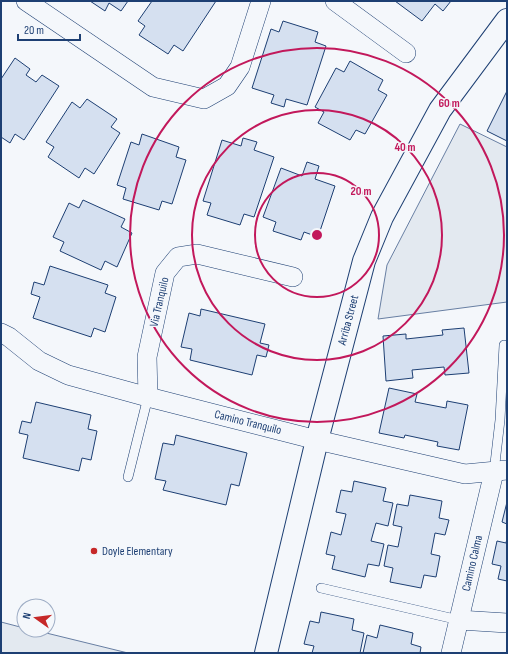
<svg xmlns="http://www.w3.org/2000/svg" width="508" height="654" viewBox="0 0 508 654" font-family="'Sofia Sans Condensed',sans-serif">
<rect width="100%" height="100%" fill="#f4f7fb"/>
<g fill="#e3e9f0" stroke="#687fa3">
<polygon points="460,124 507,147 507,302 378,319 387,265"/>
<polygon points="1,622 24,628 24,630 34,630 128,653 1,653"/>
</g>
<g fill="#d5e0f0" stroke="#1d3f73">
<polygon points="90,1 128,1 121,11 109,3 105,11"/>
<polygon points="152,1 216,1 183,51 174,45 168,54 139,35 145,26 138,21"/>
<polygon points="395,1 451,1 443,11 435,4 422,21"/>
<polygon points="283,21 318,32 315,42 326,46 307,105 286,99 284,107 271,103 274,95 252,88 271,29 279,32"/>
<polygon points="15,58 30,69 26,75 36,82 42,75 59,86 24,140 15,134 10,143 1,137 1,79"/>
<polygon points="350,61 383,80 378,90 387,95 365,134 356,130 350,140 318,123 324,112 315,107 336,68 344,72"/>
<polygon points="507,91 507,141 487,131"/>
<polygon points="87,99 117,119 111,127 120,133 94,174 85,168 79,178 48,157 54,147 46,142 72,102 80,108"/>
<polygon points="142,134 179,147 176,157 186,160 172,204 162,201 159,210 123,199 126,188 117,185 131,142 139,145"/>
<polygon points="243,138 257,142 254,150 274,157 254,217 244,214 240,225 207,215 211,203 203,201 222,140 241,146"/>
<polygon points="307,162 319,166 315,179 335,186 318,237 304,232 301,240 273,231 276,222 263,217 281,168 302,176"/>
<polygon points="83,200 125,219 121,227 132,233 117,267 105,261 101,270 60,251 64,242 53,237 69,203 79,208"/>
<polygon points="50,266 108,285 105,293 116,297 105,332 94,328 91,337 33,318 40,297 31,294 34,282 44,285"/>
<polygon points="201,309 265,324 260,343 269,345 266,357 257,355 252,375 190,360 192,349 181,347 189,313 200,316"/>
<polygon points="464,328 469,373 445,375 444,367 412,370 413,378 386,381 383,336 406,334 406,339 443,335 442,330"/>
<polygon points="389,388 417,394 415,402 446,408 447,401 468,405 459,450 437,446 438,442 405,435 404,438 379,433"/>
<polygon points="36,402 91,415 88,429 97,431 91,460 82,458 79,471 23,458 28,435 19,433 22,421 31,423"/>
<polygon points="176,435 247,453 239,486 231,484 226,505 163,490 166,481 155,479 163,443 174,445"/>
<polygon points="354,481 386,488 383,501 393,503 388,526 376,523 371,541 384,544 379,566 368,564 365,577 332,569 335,556 326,554 331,532 341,535 346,514 336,512 341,490 352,492"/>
<polygon points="410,495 442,501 439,518 449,520 445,535 435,533 431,554 440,556 436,577 424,575 421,588 390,582 393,568 384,566 388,545 398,547 402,527 393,525 397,504 408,506"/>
<polygon points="507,502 507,524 502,522"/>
<polygon points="507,538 507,581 498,579 501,566 492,564 497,541 506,543"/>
<polygon points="321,612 354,619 352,630 364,633 360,653 312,653 314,646 304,644 310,621 319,623"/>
<polygon points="380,625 413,633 411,644 421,647 420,653 363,653 367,635 377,638"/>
</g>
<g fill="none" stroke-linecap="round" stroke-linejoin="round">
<defs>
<g id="lane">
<polyline points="494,472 500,420 504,345"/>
<polyline points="128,477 148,397"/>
<polyline points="321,588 459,620"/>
</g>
<g id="street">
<polyline points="26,1 153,87 204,99 227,86 240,67 261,1"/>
<polyline points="335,1 406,53"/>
<polyline points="1,333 9,337 39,361 68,375 148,397 317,440 465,474 507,470"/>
<polyline points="148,397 147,357 165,273 178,257 197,254 293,277"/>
<polyline points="459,620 507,623"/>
<polyline points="451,653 494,472"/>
</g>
<polyline id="secondary" points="266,653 317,440 364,261 382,217 440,110 507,20"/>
</defs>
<use href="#lane" stroke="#1d3f73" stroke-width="10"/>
<use href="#street" stroke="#1d3f73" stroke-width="20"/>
<use href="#secondary" stroke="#1d3f73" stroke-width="24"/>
<use href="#lane" stroke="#f4f7fb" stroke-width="9"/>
<use href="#street" stroke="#f4f7fb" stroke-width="19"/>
<use href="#secondary" stroke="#f4f7fb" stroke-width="22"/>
</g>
<g fill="none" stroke="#c2185b" stroke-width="2">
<circle cx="317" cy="235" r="62"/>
<circle cx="317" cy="235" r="125"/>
<circle cx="317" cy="235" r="187"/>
</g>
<circle fill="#c62828" stroke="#f4f7fb" stroke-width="1.5" cx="94" cy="551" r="4"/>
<g text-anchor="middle" stroke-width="3" stroke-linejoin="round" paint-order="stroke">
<g font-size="12" fill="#1d3f73" stroke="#f4f7fb">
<text transform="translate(159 302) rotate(-77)" y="4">Via Tranquilo</text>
<text transform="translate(348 320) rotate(-75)" y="4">Arriba Street</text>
<text transform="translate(248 422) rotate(14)" y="4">Camino Tranquilo</text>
<text transform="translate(472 563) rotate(-77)" y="4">Camino Calma</text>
</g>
<g font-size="12" fill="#1d3f73" stroke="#f4f7fb" text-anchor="start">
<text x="102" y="555">Doyle Elementary</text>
</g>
</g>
<circle cx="317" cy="235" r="6" fill="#c2185b" stroke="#f4f7fb" stroke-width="2"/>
<g font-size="12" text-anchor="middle" font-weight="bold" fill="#c2185b" stroke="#f4f7fb" stroke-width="3" stroke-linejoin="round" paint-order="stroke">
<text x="449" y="107">60 m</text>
<text x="405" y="151">40 m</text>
<text x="361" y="195">20 m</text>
</g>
<rect width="508" height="654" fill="none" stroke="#1d3f73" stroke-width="4"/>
<g transform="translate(36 618) rotate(284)"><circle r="19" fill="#f4f7fb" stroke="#9eadc5"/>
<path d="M0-3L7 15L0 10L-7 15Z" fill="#c62828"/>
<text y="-6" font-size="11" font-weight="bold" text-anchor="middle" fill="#1d3f73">N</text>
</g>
<path d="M18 34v6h62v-6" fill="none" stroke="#1d3f73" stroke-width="2"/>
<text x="24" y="34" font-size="12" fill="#1d3f73" stroke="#f4f7fb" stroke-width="3" paint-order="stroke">20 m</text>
</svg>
